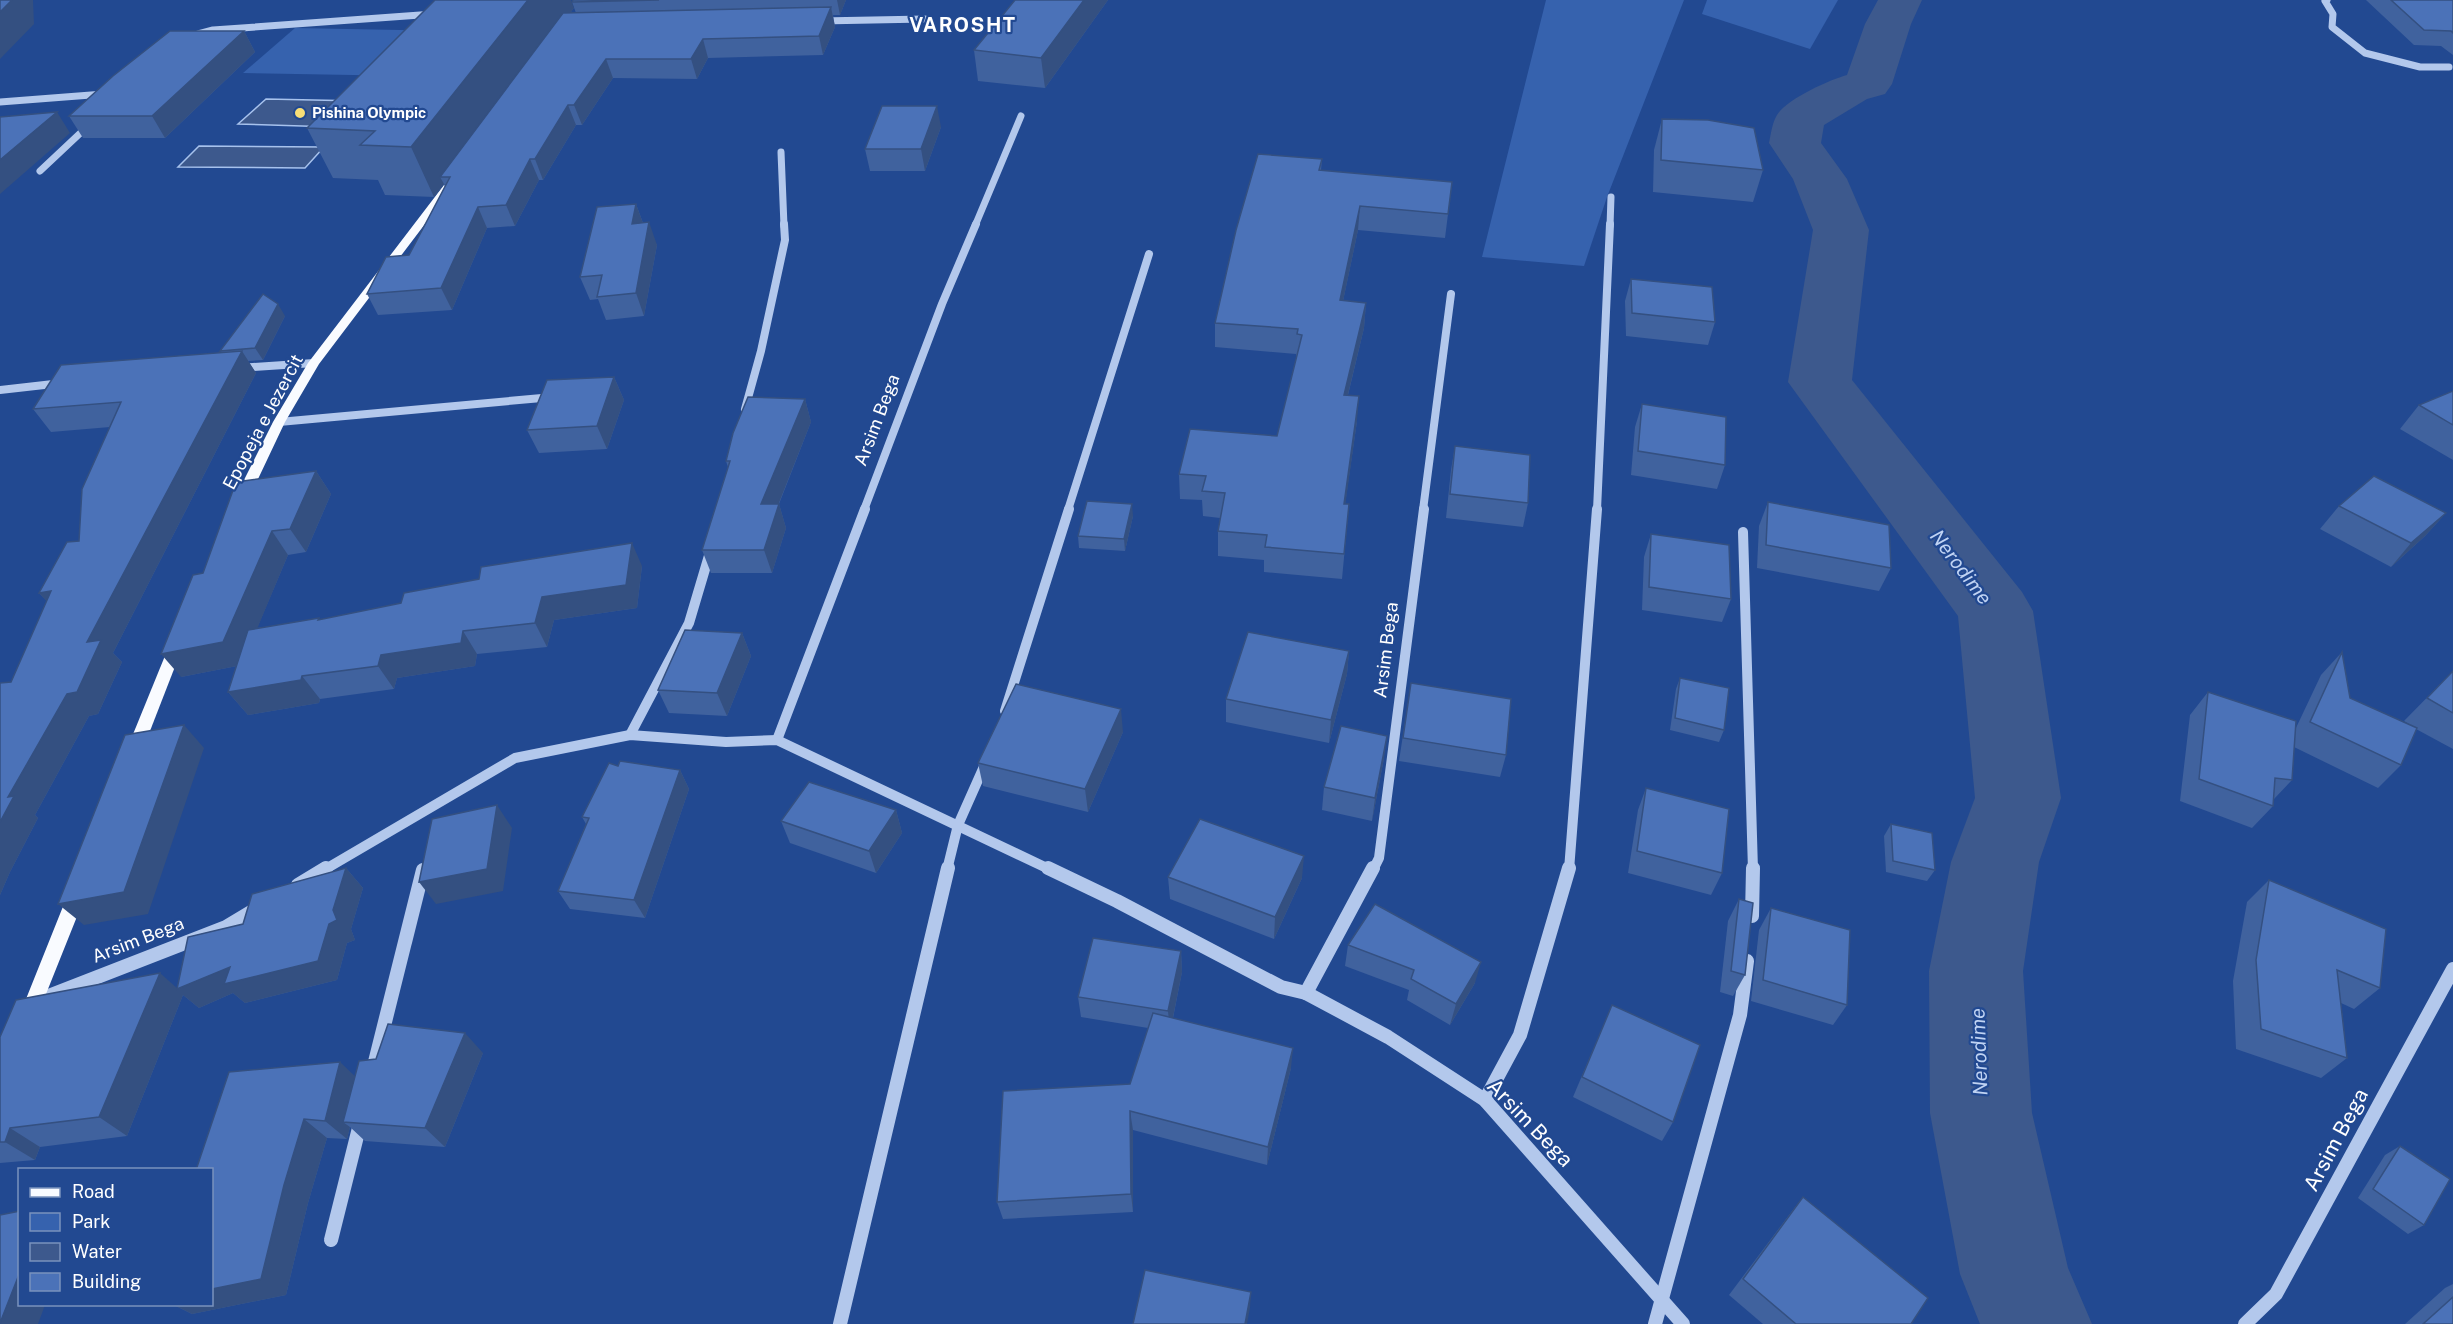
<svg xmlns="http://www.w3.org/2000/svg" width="2453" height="1324" viewBox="0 0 2453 1324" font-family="'Public Sans',sans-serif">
<rect width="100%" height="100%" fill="#224991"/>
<g fill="#3662ae">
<polygon points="1546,0 1684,0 1607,197 1584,266 1482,257"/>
<polygon points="1707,0 1838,0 1810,49 1702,14"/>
<polygon points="295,28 453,31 409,76 243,73"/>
</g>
<g fill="#3d598d" stroke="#a7c2ed" stroke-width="1.5">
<polygon points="266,99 360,101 334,127 238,124"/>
<polygon points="199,146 324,147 305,168 178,167"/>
</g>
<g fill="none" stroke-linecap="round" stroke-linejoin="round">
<path fill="#3d598d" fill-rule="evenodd" d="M1878,0H1922L1911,24L1892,84L1885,94L1867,99L1824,125L1821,143L1847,179L1869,230L1852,380L2022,592L2033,611L2061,798L2039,862L2023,971L2032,1113L2068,1268L2092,1324H1980L1960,1274L1930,1113L1929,971L1951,862L1975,798L1958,616L1788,382L1813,230L1793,179L1769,143C1771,134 1772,123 1777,115C1787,99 1829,80 1847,75L1865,24Z"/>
<g stroke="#b3c8ec" stroke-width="7">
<polyline points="2327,0 2325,1 2333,14 2332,27 2365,53 2420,67 2449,67"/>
<polyline points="820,21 925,19"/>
<polyline points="198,34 213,30 434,14"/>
<polyline points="0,102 104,94"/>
<polyline points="781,152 784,226"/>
<polyline points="40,171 90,124"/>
<polyline points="975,226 1021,116"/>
<polyline points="1610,226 1611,197"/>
</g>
<g stroke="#b3c8ec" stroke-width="8">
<polyline points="239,368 314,363"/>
<polyline points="0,390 62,383"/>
<polyline points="745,409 761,351 785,240 784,224"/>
<polyline points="279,422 553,397"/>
<polyline points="864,510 942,304 976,224"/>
<polyline points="1068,510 1149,254"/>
<polyline points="1423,510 1451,294"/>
<polyline points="1597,510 1610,224"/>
</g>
<g stroke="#b3c8ec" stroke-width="10">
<polyline points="1743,532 1753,870"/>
<polyline points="1005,711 1069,509"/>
<polyline points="630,735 689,623 711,549"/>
<polyline points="777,740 865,509"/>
<polyline points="324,870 515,758 630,735 726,742 777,740 1051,870"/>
<polyline points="947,870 958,825 986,762"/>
<polyline points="1373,870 1379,858 1424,509"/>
<polyline points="1569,870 1597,509"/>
</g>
<g stroke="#b3c8ec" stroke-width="14">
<polyline points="1048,868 1117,901 1281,987 1306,993 1388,1037 1485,1100 1683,1324"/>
<polyline points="298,885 326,868"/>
<polyline points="1752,916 1753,868"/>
<polyline points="1306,993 1373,868"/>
<polyline points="46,997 226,927 256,909"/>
<polyline points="373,1070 423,870"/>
<polyline points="1485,1100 1520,1035 1569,868"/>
<polyline points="331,1240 361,1120"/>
<polyline points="840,1324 948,868"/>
<polyline points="1655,1324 1740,1015 1747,961"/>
<polyline points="2245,1324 2276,1294 2453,969"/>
</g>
<g fill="#f9fbff" fill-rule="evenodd">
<polygon points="444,185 453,187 319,364 285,422 249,498 242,502 237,501 235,498 273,422 308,363"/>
<polygon points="176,641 183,646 143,749 141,753 129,753 127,749 169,646"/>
<polygon points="77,887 83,889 86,894 38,1014 36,1020 29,1022 22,1020 20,1014 68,894 71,889"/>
</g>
</g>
<g fill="#40629e">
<polygon points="573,0 846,0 840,15 833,15 835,27 823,55 708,58 697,79 613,78 582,125 576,125 543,180 539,180 515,226 487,228 452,310 378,315 367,294 409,255 445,187 444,184 434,197 385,195 378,180 333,178 307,128 574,8 570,13 576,13 572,2"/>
<polygon points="1015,0 1108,0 1045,88 978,81 974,50"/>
<polygon points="2366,0 2453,0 2453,55 2441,46 2414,45"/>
<polygon points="244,31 255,52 165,138 83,138 69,116"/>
<polygon points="1662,119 1763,170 1753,202 1653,192 1654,150"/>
<polygon points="941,127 925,171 870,171 865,149"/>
<polygon points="1322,159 1321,170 1452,182 1445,238 1358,230 1343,301 1366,303 1364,328 1348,395 1357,421 1345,504 1349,504 1342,579 1264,572 1264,560 1218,556 1218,531 1220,518 1203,516 1202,500 1180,499 1179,474 1277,436 1296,359 1296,354 1215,347 1215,323"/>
<polygon points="636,204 643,223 657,245 644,316 606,320 598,299 590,300 580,277"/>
<polygon points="1631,279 1715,322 1708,345 1626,336 1625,301"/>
<polygon points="285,316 263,360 248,361 256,373 113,653 122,662 98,714 89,716 35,815 38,818 10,872 0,895 0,683 11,682 47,601 39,593 79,541 110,427 51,432 33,409 221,352 220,351"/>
<polygon points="614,377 624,400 607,449 539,453 527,430"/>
<polygon points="2453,391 2453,460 2400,429 2419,405"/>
<polygon points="805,399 811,422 779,504 786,528 772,573 711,573 702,550 728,467 726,461"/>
<polygon points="1642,404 1725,465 1717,489 1631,475 1635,427"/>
<polygon points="1455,446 1528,503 1523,527 1446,518 1451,470"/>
<polygon points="316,471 331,494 306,552 288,555 257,628 320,620 642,566 637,608 554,620 547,647 477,654 475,666 397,678 394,689 320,699 319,703 248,715 228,692 237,666 181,677 203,573"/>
<polygon points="1768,502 1891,568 1879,591 1757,568 1759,526"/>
<polygon points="2339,506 2446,513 2425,536 2391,567 2320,529"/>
<polygon points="1133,516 1125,551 1079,548 1078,536"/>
<polygon points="1651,534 1731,599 1722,622 1642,610 1644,557"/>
<polygon points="742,633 751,656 727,716 669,713 658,690"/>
<polygon points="1349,651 1347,674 1329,743 1226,722 1226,699"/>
<polygon points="2342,652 2350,698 2415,728 2404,721 2453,671 2453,749 2416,729 2401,765 2378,788 2294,747 2292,780 2274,799 2273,806 2252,828 2180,801 2190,715 2208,692 2295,730 2321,675"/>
<polygon points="1680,678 1724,730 1719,742 1670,730 1676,689"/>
<polygon points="1411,683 1506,755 1500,777 1399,761"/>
<polygon points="1123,732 1088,812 983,786 978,763"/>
<polygon points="1384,758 1372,821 1322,810 1324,787"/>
<polygon points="680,770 689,789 645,918 570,909 558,891 586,824 582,817"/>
<polygon points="1646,788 1722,873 1711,895 1628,873 1638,810"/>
<polygon points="896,810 902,833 876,873 790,843 781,821"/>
<polygon points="1891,824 1935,870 1927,881 1886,872 1884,836"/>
<polygon points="346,868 363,888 351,929 355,940 347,943 337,980 245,1003 233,993 199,1008 183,995 127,1136 40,1147 35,1160 0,1163 0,1037 177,988 243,924"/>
<polygon points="1168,877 1302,878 1274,939 1170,899"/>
<polygon points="2269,880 2380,988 2354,1009 2341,1003 2347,1058 2321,1078 2236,1049 2233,981 2247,902"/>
<polygon points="1739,899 1745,975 1733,996 1720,992 1728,921"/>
<polygon points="1771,908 1847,1005 1833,1025 1751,1001 1759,930"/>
<polygon points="1348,945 1475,983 1450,1025 1407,1000 1409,990 1345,966"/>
<polygon points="1181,951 1182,972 1173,1018 1291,1068 1267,1165 1133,1130 1133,1212 1003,1219 997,1202 1130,1084 1148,1028 1081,1017 1078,997"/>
<polygon points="1612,1005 1673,1122 1662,1141 1573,1097"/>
<polygon points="483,1053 445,1147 365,1141 350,1127 347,1139 327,1138 308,1203 286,1295 192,1314 174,1305 212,1305 212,1170 355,1077"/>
<polygon points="2400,1146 2424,1225 2408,1234 2358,1198 2385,1155"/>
<polygon points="1803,1197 1911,1324 1763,1324 1729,1295 1789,1215"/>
<polygon points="2453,1284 2453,1324 2405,1324 2445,1288"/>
</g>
<g fill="#345081">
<polygon points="12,0 33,0 34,24 0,59 0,12"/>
<polygon points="528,0 571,0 574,8 449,177 440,177 444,184 434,197 411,147"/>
<polygon points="837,0 846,0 840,15"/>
<polygon points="1084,0 1108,0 1045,88 1041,58"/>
<polygon points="831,7 835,27 823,55 819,36"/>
<polygon points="244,31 255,52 165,138 152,116"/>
<polygon points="703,39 708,58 697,79 691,59"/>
<polygon points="606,59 613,78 582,125 574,105"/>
<polygon points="568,105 576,125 543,180 535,159"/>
<polygon points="937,106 941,127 925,171 921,149"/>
<polygon points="57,112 70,133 0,194 0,160"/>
<polygon points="530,159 539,180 515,226 506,205"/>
<polygon points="636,204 644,226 632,224"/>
<polygon points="1360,206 1358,230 1338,325 1340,300"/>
<polygon points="478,207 487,228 452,310 441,288"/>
<polygon points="649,222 657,245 644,316 636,293"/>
<polygon points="1366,303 1364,328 1342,419 1344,395"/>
<polygon points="278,304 285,316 263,360 255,348"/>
<polygon points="242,351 256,373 113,653 122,662 98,714 89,716 35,815 38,818 10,872 0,895 0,822 8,797 67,694 87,642"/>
<polygon points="614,377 624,400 607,449 597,426"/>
<polygon points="1359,396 1357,421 1342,529 1344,504"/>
<polygon points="805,399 811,422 769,528 761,504"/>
<polygon points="316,471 331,494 306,552 290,529"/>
<polygon points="779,504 786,528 772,573 764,550"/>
<polygon points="1132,504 1133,516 1125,551 1124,539"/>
<polygon points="2446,513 2425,536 2391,567 2411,543"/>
<polygon points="272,531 288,555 242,665 181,677 161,654"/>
<polygon points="632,543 642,566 637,608 554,620 547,647 535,623 542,597"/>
<polygon points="51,591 60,616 39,593"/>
<polygon points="463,631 477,654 475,666 397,678 394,689 378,666 381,655"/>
<polygon points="742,633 751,656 727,716 717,693"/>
<polygon points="1349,651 1347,674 1329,743 1331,720"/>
<polygon points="302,676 320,699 319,703 248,715 228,692"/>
<polygon points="1121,709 1123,732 1088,812 1085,789"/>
<polygon points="184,725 204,748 148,914 84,925 58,904"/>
<polygon points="1387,736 1384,758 1372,821 1375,798"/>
<polygon points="680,770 689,789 645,918 634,900"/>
<polygon points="497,805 512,828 503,891 436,904 419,882"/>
<polygon points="896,810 902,833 876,873 869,851"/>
<polygon points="1304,856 1302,878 1274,939 1275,917"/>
<polygon points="346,868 363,888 351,929 355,940 347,943 337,980 245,1003 233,993 199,1008 183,995 127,1136 99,1117 160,973 178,989 333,910"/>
<polygon points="1181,951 1182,972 1170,1032 1168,1011"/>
<polygon points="1481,962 1475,983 1450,1025 1456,1004"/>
<polygon points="465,1033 483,1053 445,1147 425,1128"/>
<polygon points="1293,1048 1291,1068 1267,1165 1268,1147"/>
<polygon points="340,1062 361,1082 343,1122 350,1127 347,1139 325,1121"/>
<polygon points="1130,1111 1133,1130 1133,1212 1131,1194"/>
<polygon points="304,1119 327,1138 308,1203 286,1295 192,1314 174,1305 212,1305 212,1289 284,1185"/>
<polygon points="10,1128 40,1147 35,1160 5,1142"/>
<polygon points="20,1272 20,1305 45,1305 38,1324 0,1324"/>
<polygon points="1251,1292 1250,1308 1247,1324 1245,1324"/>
</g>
<g fill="#4b72b8" stroke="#345081" stroke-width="1.5">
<polygon points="0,0 12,0 0,12"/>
<polygon points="435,0 528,0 411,147 360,145 375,131 307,128"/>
<polygon points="573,0 659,0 572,2"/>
<polygon points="1015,0 1084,0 1041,58 974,50"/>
<polygon points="2391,0 2453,0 2453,33 2451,31 2424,30"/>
<polygon points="831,7 819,36 703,39 691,59 606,59 574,105 568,105 535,159 530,159 506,205 478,207 441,288 367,294 386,257 409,255 450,177 440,177 563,13"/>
<polygon points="170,31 244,31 152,116 69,116 113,76"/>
<polygon points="882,106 937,106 921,149 865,149"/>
<polygon points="57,112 0,160 0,117"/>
<polygon points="1662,119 1708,120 1754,128 1763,170 1661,160"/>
<polygon points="1258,154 1322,159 1319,170 1452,182 1448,214 1360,206 1340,300 1366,303 1344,395 1359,396 1344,504 1349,504 1344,554 1265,547 1267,535 1218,531 1225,493 1202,491 1206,476 1179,474 1190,429 1277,436 1302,335 1297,334 1298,329 1215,323 1236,230"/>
<polygon points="636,204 632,224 649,222 636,293 597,297 602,275 580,277 597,207"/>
<polygon points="1631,279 1712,287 1715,322 1632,313"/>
<polygon points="263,294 278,304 255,348 220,351"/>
<polygon points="242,351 87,642 101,640 77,692 67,694 8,797 14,796 0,822 0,683 11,682 51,591 39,593 67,542 79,541 82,489 121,402 33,409 61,365"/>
<polygon points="614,377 597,426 527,430 547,380"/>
<polygon points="2453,391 2453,425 2419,405"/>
<polygon points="748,397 805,399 761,504 779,504 764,550 702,550 730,461 726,461 733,433"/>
<polygon points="1642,404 1726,417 1725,465 1638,451"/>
<polygon points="1455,446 1530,455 1528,503 1450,494"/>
<polygon points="316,471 290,529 272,531 223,642 161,654 193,575 203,573 236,482"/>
<polygon points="2374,476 2446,513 2411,543 2339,506"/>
<polygon points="1087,501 1132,504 1124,539 1078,536"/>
<polygon points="1768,502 1889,525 1891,568 1766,545"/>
<polygon points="1651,534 1729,545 1731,599 1649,587"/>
<polygon points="632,543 626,585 542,597 535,623 463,631 461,643 381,655 378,666 302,676 301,680 228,692 248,630 319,618 318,620 401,603 404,593 479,579 481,567"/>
<polygon points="685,630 742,633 717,693 658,690"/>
<polygon points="1248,632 1349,651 1331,720 1226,699"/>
<polygon points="2342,652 2350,698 2417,728 2401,765 2310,722"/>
<polygon points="2453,671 2453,713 2427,698"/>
<polygon points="1680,678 1729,688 1724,730 1675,718"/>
<polygon points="1411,683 1511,699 1506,755 1403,738"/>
<polygon points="1016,684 1121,709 1085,789 978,763"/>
<polygon points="2208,692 2296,721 2292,780 2275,778 2273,806 2199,779"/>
<polygon points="184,725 124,892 58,904 125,735"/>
<polygon points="1341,726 1387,736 1375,798 1324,787"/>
<polygon points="620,761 680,770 634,900 558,891 589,818 582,817 609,763 618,766"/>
<polygon points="809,782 896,810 869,851 781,821"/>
<polygon points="1646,788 1729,809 1722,873 1637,851"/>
<polygon points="497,805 487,869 419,882 432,819"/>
<polygon points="1200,819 1304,856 1275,917 1168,877"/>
<polygon points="1891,824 1932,833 1935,870 1893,861"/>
<polygon points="346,868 333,910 337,920 329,924 318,961 224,984 230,967 177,989 188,937 243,924 252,894"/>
<polygon points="2269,880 2386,929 2380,988 2337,970 2347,1058 2261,1029 2256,960"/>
<polygon points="1739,899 1753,903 1745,975 1731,971"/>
<polygon points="1375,904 1481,962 1456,1004 1411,979 1414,970 1348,945"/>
<polygon points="1771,908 1850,930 1847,1005 1763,980"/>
<polygon points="1093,938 1181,951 1168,1011 1078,997"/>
<polygon points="160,973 99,1117 10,1128 5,1142 0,1142 0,1037 16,1000"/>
<polygon points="1612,1005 1700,1045 1673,1122 1582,1077"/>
<polygon points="1153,1013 1293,1048 1268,1147 1130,1111 1131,1194 997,1202 1003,1091 1130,1084"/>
<polygon points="388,1024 465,1033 425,1128 343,1122 359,1061 376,1059"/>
<polygon points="340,1062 325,1121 304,1119 284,1185 261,1279 212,1289 212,1170 196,1170 229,1072"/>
<polygon points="2400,1146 2450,1179 2424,1225 2373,1189"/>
<polygon points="1803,1197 1928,1298 1911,1324 1796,1324 1743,1279"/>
<polygon points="20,1211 20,1272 0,1323 0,1215"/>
<polygon points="1145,1270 1251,1292 1245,1324 1133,1324"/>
<polygon points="2453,1297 2453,1324 2423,1324"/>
</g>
<circle fill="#f8de76" stroke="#224991" stroke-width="2" cx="300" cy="113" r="6"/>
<g text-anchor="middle" stroke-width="4.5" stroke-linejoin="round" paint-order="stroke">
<g font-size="15" font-weight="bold" fill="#fff" stroke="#224991" text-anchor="start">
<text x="312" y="118">Pishina Olympic</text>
</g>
<g font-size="18" fill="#fff" stroke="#224991">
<text transform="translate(877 420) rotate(-69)" y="6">Arsim Bega</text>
<text transform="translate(263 422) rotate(-62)" y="6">Epopeja e Jezercit</text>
<text transform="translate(1386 650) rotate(-83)" y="6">Arsim Bega</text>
<text transform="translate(138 940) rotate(-21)" y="6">Arsim Bega</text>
</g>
<g font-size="20" font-weight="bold" letter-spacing="1.5" fill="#fff" stroke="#224991">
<text x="963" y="32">VAROSHT</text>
</g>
<g font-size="20" font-style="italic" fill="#c0d3f3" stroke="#224991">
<text transform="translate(1961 567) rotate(53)" y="7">Nerodime</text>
<text transform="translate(1979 1052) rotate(-92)" y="7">Nerodime</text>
</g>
<g font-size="21" fill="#fff" stroke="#224991">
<text transform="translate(1530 1123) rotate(46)" y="7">Arsim Bega</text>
<text transform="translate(2336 1140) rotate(-62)" y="7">Arsim Bega</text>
</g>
</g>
<rect x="18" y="1168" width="195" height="138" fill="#224991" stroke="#7a92bd" stroke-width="1.5"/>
<rect x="30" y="1188" width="30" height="9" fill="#f9fbff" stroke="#7a92bd" stroke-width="1.5"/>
<text x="72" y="1198" font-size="18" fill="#ffffff">Road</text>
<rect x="30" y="1213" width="30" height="18" fill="#3662ae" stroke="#7a92bd" stroke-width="1.5"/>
<text x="72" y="1228" font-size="18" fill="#ffffff">Park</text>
<rect x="30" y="1243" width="30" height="18" fill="#3d598d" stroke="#7a92bd" stroke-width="1.5"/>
<text x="72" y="1258" font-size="18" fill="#ffffff">Water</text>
<rect x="30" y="1273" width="30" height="18" fill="#4b72b8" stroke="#7a92bd" stroke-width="1.5"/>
<text x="72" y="1288" font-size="18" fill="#ffffff">Building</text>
</svg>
